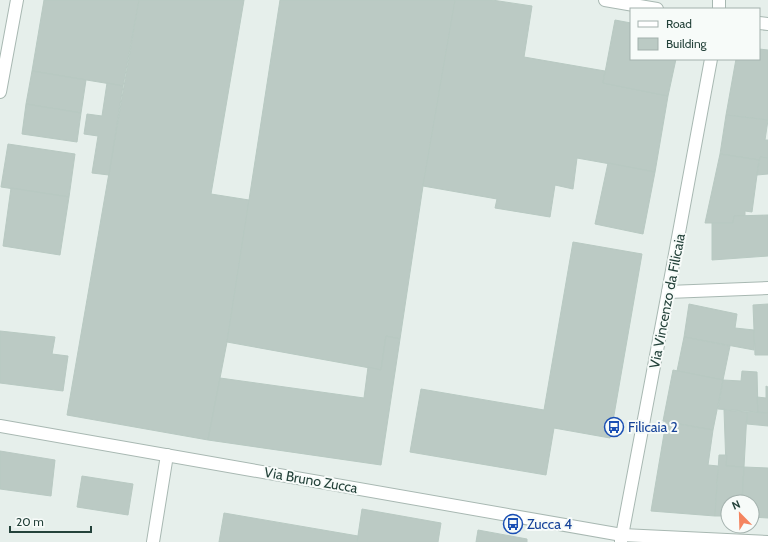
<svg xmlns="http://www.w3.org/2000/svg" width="768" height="542" viewBox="0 0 768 542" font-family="Cabin,sans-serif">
<rect width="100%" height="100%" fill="#e6efeb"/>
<g fill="#bbcac4" stroke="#b8c9c2">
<polygon points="44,0 139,0 123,86 32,71"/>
<polygon points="139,0 244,0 211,194 249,200 227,342 208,440 67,415"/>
<polygon points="280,0 455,0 423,186 400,339 386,336 381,370 227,342"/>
<polygon points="455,0 492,0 532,6 524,57 605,71 603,83 668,96 655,172 577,158 573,189 555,185 550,217 495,208 497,199 423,186"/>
<polygon points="615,20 631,23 631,59 676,59 668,96 603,83"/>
<polygon points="759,49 768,50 768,120 726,115 736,59 759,59"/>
<polygon points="32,71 86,80 81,113 26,104"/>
<polygon points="107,83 123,86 109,175 92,173 98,136 84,134 87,114 102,116"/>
<polygon points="26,104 81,113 77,142 22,134"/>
<polygon points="726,115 768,120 765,140 768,140 768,158 760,157 759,160 720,154"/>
<polygon points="8,144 75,154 69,197 1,187"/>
<polygon points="720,154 759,160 752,212 745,211 745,216 734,216 733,223 705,223"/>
<polygon points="760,157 768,158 768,174 757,175"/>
<polygon points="608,163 655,172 643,234 595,224"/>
<polygon points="11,188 69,197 60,255 3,246"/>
<polygon points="768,215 768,256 712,260 712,223 733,223 734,216"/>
<polygon points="573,242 642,254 610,438 554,428 546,475 410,452 421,389 544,410"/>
<polygon points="689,304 737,314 735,328 754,330 754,350 684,337"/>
<polygon points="768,304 768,355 755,355 753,305"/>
<polygon points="0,331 55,337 52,354 68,356 63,391 0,383"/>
<polygon points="386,336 400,339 381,465 208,440 220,378 364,398 368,367 381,370"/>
<polygon points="684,337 730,346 723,380 677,371"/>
<polygon points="673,370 723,380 713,430 663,421"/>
<polygon points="742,371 757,372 758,412 718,409 723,380 741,381"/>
<polygon points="766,386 768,387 768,413 758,412 757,397 766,398"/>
<polygon points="724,410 747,412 744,467 726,466"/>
<polygon points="747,412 768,413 768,426 747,424"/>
<polygon points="666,422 713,430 708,465 718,466 715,516 651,511"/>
<polygon points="0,451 55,460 51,496 0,489"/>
<polygon points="719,455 727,455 726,466 744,467 742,502 728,502 728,516 715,516"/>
<polygon points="744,467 768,468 768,518 752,517 752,502 742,502"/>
<polygon points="82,476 133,484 128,515 77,507"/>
<polygon points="362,509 441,523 438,542 357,542"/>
<polygon points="224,513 358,536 357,542 219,542"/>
<polygon points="478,530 527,539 527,542 476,542"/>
</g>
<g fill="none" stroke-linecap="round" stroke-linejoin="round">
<defs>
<g id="minor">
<polyline points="605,0 657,9"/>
<polyline points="719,9 719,0"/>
<polyline points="759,23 768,24"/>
<polyline points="0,92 17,0"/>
<polyline points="668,292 768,288"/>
<polyline points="0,426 622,535 768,542"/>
<polyline points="621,541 668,292 711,59"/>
<polyline points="153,542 167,455"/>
</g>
</defs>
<use href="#minor" stroke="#a8b8b2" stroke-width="14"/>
<use href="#minor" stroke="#fff" stroke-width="12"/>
</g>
<defs>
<symbol id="bus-ring" viewBox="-11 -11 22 22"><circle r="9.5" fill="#f7fbf9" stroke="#1a4fb4" stroke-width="1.5"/><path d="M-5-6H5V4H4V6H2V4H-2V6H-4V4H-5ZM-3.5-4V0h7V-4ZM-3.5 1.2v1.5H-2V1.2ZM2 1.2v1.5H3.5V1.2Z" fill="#1a4fb4"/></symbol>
</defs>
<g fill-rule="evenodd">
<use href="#bus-ring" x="603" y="416" width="22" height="22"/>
<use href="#bus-ring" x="502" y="513" width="22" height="22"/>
</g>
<g text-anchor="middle" stroke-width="4" stroke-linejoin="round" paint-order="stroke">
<g font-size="14" fill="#24423a" stroke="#f7fbf9">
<text transform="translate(667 301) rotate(-79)" y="5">Via Vincenzo da Filicaia</text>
<text transform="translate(311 480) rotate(10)" y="5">Via Bruno Zucca</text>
</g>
<g font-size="14" fill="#164399" stroke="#f7fbf9" text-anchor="start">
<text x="628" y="432">Filicaia 2</text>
<text x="527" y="529">Zucca 4</text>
</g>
</g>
<rect x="630" y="8" width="130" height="52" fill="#f7fbf9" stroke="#a3b1ad"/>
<rect x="638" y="21" width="20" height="6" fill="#ffffff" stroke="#a3b1ad"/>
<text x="666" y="28" font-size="12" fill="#24423a">Road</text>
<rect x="638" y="38" width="20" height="12" fill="#bbcac4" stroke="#a3b1ad"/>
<text x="666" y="48" font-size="12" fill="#24423a">Building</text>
<g transform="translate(740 514) rotate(337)"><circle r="19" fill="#f7fbf9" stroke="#a3b1ad"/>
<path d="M0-3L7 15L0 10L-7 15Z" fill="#f4845f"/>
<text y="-6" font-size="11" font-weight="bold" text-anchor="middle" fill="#24423a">N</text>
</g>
<path d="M10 526v6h81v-6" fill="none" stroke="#24423a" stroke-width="2"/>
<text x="16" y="526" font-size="12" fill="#24423a" stroke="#f7fbf9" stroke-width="3" paint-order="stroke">20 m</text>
</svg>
